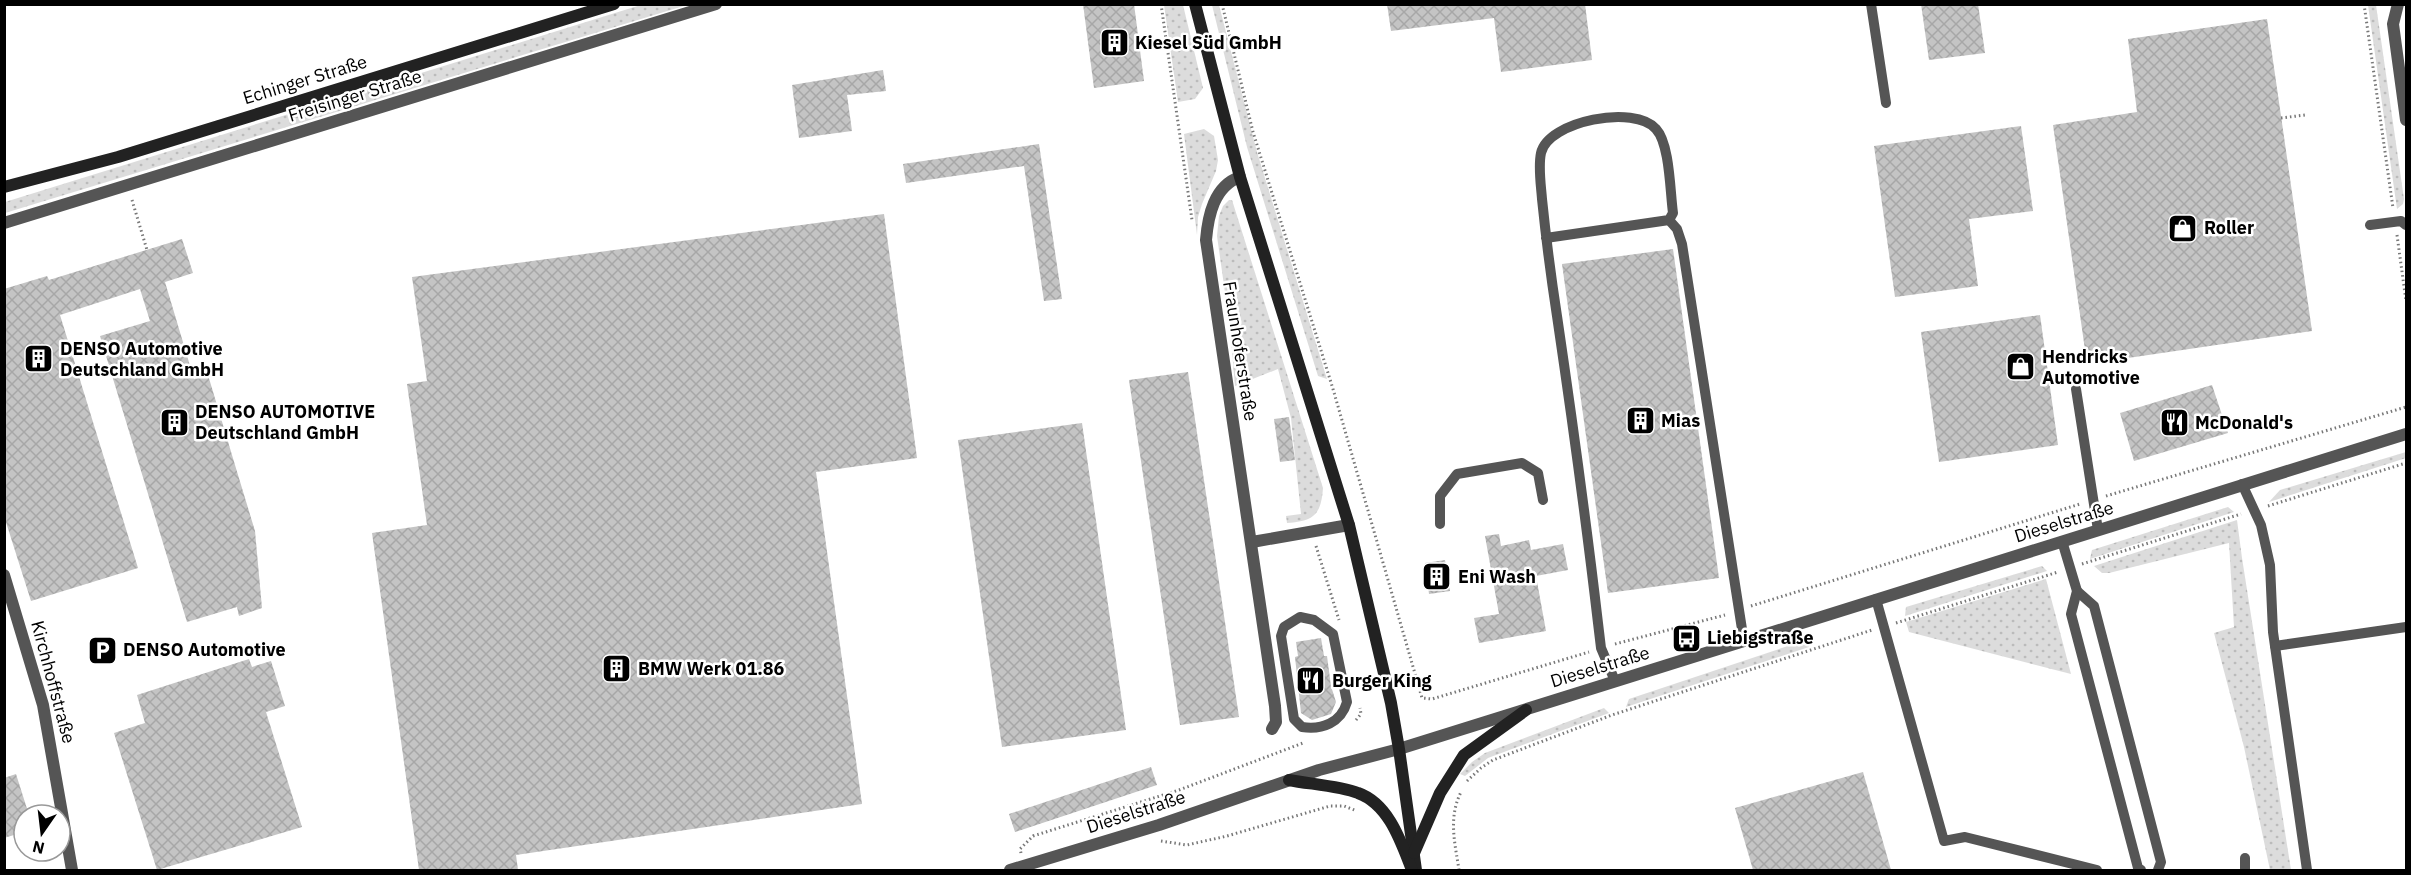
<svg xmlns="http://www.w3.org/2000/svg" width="2411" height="875" viewBox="0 0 2411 875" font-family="'IBM Plex Sans',sans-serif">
<defs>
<pattern id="grass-dots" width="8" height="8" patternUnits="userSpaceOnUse" patternTransform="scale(1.5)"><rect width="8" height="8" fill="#dcdcdc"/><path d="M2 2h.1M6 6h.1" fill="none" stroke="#bbb" stroke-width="1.8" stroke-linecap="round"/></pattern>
<pattern id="building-cross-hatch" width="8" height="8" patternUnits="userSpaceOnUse" patternTransform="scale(1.5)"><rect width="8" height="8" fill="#c4c4c4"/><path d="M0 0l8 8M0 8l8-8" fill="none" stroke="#a7a7a7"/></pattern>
</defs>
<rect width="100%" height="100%" fill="#fff"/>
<g fill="url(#grass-dots)">
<polygon points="644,4 687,5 5,213 5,202"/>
<polygon points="1164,5 1183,5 1203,88 1195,99 1178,102"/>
<polygon points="1212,5 1219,5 1257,152 1327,379 1318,376 1247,147"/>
<polygon points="2368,5 2376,5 2404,199 2403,204 2397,209"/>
<polygon points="1204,129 1214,136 1218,160 1216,171 1202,204 1198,217 1197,235 1184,134"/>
<path d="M1229,200H1232L1323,488C1321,515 1314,521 1287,523L1286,516L1301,514L1291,418L1278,369L1235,386L1230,328L1217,236L1219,216L1223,206Z"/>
<polygon points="2406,452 2406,458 2269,502 2280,490"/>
<polygon points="2228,507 2234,512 2090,559 2092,550"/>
<polygon points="2237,520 2242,558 2291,870 2270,870 2244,747 2214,633 2234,627 2229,543 2109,573 2102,573 2094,566"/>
<polygon points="2042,566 2047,571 1905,616 1906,607"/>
<polygon points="2046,579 2071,674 1909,632 1906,622"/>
<polygon points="1806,640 1809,647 1626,707 1629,699"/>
<polygon points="1604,708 1609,713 1488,758 1465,776 1460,774 1472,762 1485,753"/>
</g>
<g fill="url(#building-cross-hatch)">
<polygon points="1083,4 1134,4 1144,81 1094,88"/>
<polygon points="1387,4 1585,4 1592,60 1501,72 1494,18 1391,31"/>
<polygon points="1921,4 1978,4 1985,53 1929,60"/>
<polygon points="2267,19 2312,331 2087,364 2053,125 2137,112 2128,39"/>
<polygon points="883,70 886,91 847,95 852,131 799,138 792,85"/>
<polygon points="2021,126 2033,211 1969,219 1978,286 1895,297 1874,146"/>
<polygon points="1039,144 1062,299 1044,301 1024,166 906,183 903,164"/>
<polygon points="884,214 917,458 816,472 862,804 516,855 518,870 419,870 372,533 427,525 407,384 427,381 412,277"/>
<polygon points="182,239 193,273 165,282 194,379 208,375 235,465 255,531 262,608 239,616 237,607 187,622 100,336 150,321 140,289 60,315 138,568 31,601 4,516 4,289 47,276 49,280"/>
<polygon points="1673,249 1719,578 1608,593 1562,264"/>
<polygon points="2040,315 2058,445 1939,462 1921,332"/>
<polygon points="1188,372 1239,717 1180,725 1129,380"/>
<polygon points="2212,385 2228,433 2134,461 2120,413"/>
<polygon points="1289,417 1295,460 1280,462 1274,419"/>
<polygon points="1082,423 1126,730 1002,747 958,440"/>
<polygon points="1499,534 1501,546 1529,540 1531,550 1563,544 1568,570 1536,576 1546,631 1479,643 1474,618 1499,614 1485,536"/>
<polygon points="1445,560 1450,591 1429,594 1425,563"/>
<polygon points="1321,638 1324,656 1327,656 1331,686 1336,702 1331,714 1312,720 1301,713 1295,657 1298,656 1296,642"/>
<polygon points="249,659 252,667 271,661 285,706 266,712 302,827 157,870 114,733 145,723 137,695"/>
<polygon points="1151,767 1157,785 1015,832 1009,814"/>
<polygon points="1863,772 1891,870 1753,870 1735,808"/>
<polygon points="16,774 29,815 24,815 24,832 4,838 4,778"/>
</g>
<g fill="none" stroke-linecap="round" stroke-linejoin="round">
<g stroke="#777" stroke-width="3" stroke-dasharray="1.5 3" stroke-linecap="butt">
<polyline points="1161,4 1192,220"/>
<polyline points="1222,4 1253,132 1333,389 1422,698 1432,699 1589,652"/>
<polyline points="2364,4 2393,208"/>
<polyline points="2281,118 2305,115"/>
<polyline points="132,200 147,250"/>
<polyline points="2397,235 2406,301"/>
<polyline points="2106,496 2406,407"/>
<polyline points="2268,506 2406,463"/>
<polyline points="1316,546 1339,620"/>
<polyline points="2082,564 2241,514"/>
<polyline points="1751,606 2080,504"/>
<polyline points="1896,623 2058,572"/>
<polyline points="1615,644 1725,615"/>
<polyline points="1356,720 1361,714 1360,708"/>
<polyline points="1467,781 1481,768 1493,760 1612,715 1872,630"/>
<polyline points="1161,841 1187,845 1227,836 1330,806 1344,806 1357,811"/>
<polyline points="1021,853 1020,849 1033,836 1179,790 1303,743"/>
<path d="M1459,870C1455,843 1448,818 1461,792"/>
</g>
<g stroke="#555" stroke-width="10">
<polyline points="1871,4 1886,103"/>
<polyline points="1669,220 1677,229 1682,244 1744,642"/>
<polyline points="2370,225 2401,221 2406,225"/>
<path d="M1546,238L1669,220L1673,213C1670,192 1670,144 1656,129C1635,104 1548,121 1541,153C1538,167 1541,185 1542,199C1546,238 1551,277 1557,316C1572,418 1586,520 1598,623L1601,648L1615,681"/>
<polyline points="2076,389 2098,530"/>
<polyline points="2242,484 2261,525 2270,565 2273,632 2307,870"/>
<polyline points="1440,524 1440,496 1457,474 1522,463 1538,473 1543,500"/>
<polyline points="2062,541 2077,591 2071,614 2138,868 2141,870"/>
<polyline points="2077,591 2094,606 2161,862 2158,870"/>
<polyline points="1876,599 1944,841 1965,837 2097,870"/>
<path d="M1300,617L1314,620L1333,634L1347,702C1341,723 1322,730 1302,727L1294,719L1281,636L1284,627Z"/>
<polyline points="2275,646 2406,627"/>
<polyline points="2245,858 2245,870"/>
</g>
<g stroke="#555" stroke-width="12">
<polyline points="2398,4 2393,24 2406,120"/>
<path d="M1240,177C1214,186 1208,216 1206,240L1275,706L1276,722L1272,729"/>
<polyline points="4,223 716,4"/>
<polyline points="1252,542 1349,525"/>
<polyline points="4,575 43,705 72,870"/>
<polyline points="1010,870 1159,825 1319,770 1399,749 2406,434"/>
</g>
<g stroke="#222" stroke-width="12">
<polyline points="1195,4 1240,177 1349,525 1391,703 1399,749 1416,870"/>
<polyline points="4,187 118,157 614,4"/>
<path d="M1289,780C1309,784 1340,786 1358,793C1389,804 1401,842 1412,870"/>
<polyline points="1414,853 1440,793 1464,755 1526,710"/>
</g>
</g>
<defs>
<symbol id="building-square" viewBox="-11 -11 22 22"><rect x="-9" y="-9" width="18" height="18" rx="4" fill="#000" stroke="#fff"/><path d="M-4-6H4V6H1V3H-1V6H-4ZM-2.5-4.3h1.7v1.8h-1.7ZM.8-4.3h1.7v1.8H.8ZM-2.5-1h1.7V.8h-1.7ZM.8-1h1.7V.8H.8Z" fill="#fff"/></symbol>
<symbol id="shop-square" viewBox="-11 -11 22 22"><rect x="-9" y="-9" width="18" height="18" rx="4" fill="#000" stroke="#fff"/><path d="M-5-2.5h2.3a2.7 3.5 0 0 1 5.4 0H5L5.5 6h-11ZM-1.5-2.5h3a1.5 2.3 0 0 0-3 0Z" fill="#fff"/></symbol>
<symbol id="restaurant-square" viewBox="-11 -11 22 22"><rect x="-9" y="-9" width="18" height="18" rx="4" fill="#000" stroke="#fff"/><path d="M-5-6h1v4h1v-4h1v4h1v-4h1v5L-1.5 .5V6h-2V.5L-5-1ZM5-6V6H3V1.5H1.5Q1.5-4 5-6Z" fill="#fff"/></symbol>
<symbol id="bus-square" viewBox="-11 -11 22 22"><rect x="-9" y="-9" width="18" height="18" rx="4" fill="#000" stroke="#fff"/><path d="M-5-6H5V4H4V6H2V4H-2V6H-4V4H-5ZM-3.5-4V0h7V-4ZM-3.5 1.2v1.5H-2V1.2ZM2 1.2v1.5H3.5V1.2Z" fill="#fff"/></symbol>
<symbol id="parking-square" viewBox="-11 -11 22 22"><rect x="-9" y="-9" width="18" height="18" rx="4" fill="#000" stroke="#fff"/><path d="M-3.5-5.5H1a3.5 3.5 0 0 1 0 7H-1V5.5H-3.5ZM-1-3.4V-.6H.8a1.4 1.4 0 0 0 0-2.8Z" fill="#fff"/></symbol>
</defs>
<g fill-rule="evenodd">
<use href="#building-square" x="1098" y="26" width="33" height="33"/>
<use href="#shop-square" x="2166" y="212" width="33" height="33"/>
<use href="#building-square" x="22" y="342" width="33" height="33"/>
<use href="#shop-square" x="2004" y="350" width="33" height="33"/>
<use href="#building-square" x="1624" y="404" width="33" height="33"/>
<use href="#building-square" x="158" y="406" width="33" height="33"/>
<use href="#restaurant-square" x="2158" y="406" width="33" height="33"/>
<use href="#building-square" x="1420" y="560" width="33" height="33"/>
<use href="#bus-square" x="1670" y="622" width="33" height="33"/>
<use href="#parking-square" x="86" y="634" width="33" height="33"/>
<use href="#building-square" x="600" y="652" width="33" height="33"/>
<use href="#restaurant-square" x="1294" y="664" width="33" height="33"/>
</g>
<g text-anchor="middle" stroke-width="5" stroke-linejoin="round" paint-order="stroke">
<g font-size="18" font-weight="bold" fill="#000" stroke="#fff" text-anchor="start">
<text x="1135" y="49">Kiesel Süd GmbH</text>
<text x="2204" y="234">Roller</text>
<text x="60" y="355">DENSO Automotive<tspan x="60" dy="21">Deutschland GmbH</tspan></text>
<text x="2042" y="363">Hendricks<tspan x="2042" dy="21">Automotive</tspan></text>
<text x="195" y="418">DENSO AUTOMOTIVE<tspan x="195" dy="21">Deutschland GmbH</tspan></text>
<text x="1661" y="427">Mias</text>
<text x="2195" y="429">McDonald's</text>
<text x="1458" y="583">Eni Wash</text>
<text x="1707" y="644">Liebigstraße</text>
<text x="123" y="656">DENSO Automotive</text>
<text x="638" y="675">BMW Werk 01.86</text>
<text x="1332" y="687">Burger King</text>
</g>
<g font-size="18" fill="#000" stroke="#fff">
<text transform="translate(305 80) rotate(-17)" y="6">Echinger Straße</text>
<text transform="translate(355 96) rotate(-17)" y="6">Freisinger Straße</text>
<text transform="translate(1240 351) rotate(81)" y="6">Fraunhoferstraße</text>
<text transform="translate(2064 522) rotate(-17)" y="6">Dieselstraße</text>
<text transform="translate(1600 667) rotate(-17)" y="6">Dieselstraße</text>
<text transform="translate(53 682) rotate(75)" y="6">Kirchhoffstraße</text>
<text transform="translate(1136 812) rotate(-18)" y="6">Dieselstraße</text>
</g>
</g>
<rect width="2411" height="875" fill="none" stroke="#000000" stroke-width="12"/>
<g transform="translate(42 833) rotate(194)"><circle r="28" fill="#ffffff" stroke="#999999" stroke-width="1.5"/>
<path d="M0-4.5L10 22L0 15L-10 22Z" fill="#000000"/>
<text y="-9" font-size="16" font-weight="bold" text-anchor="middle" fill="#000000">N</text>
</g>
</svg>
